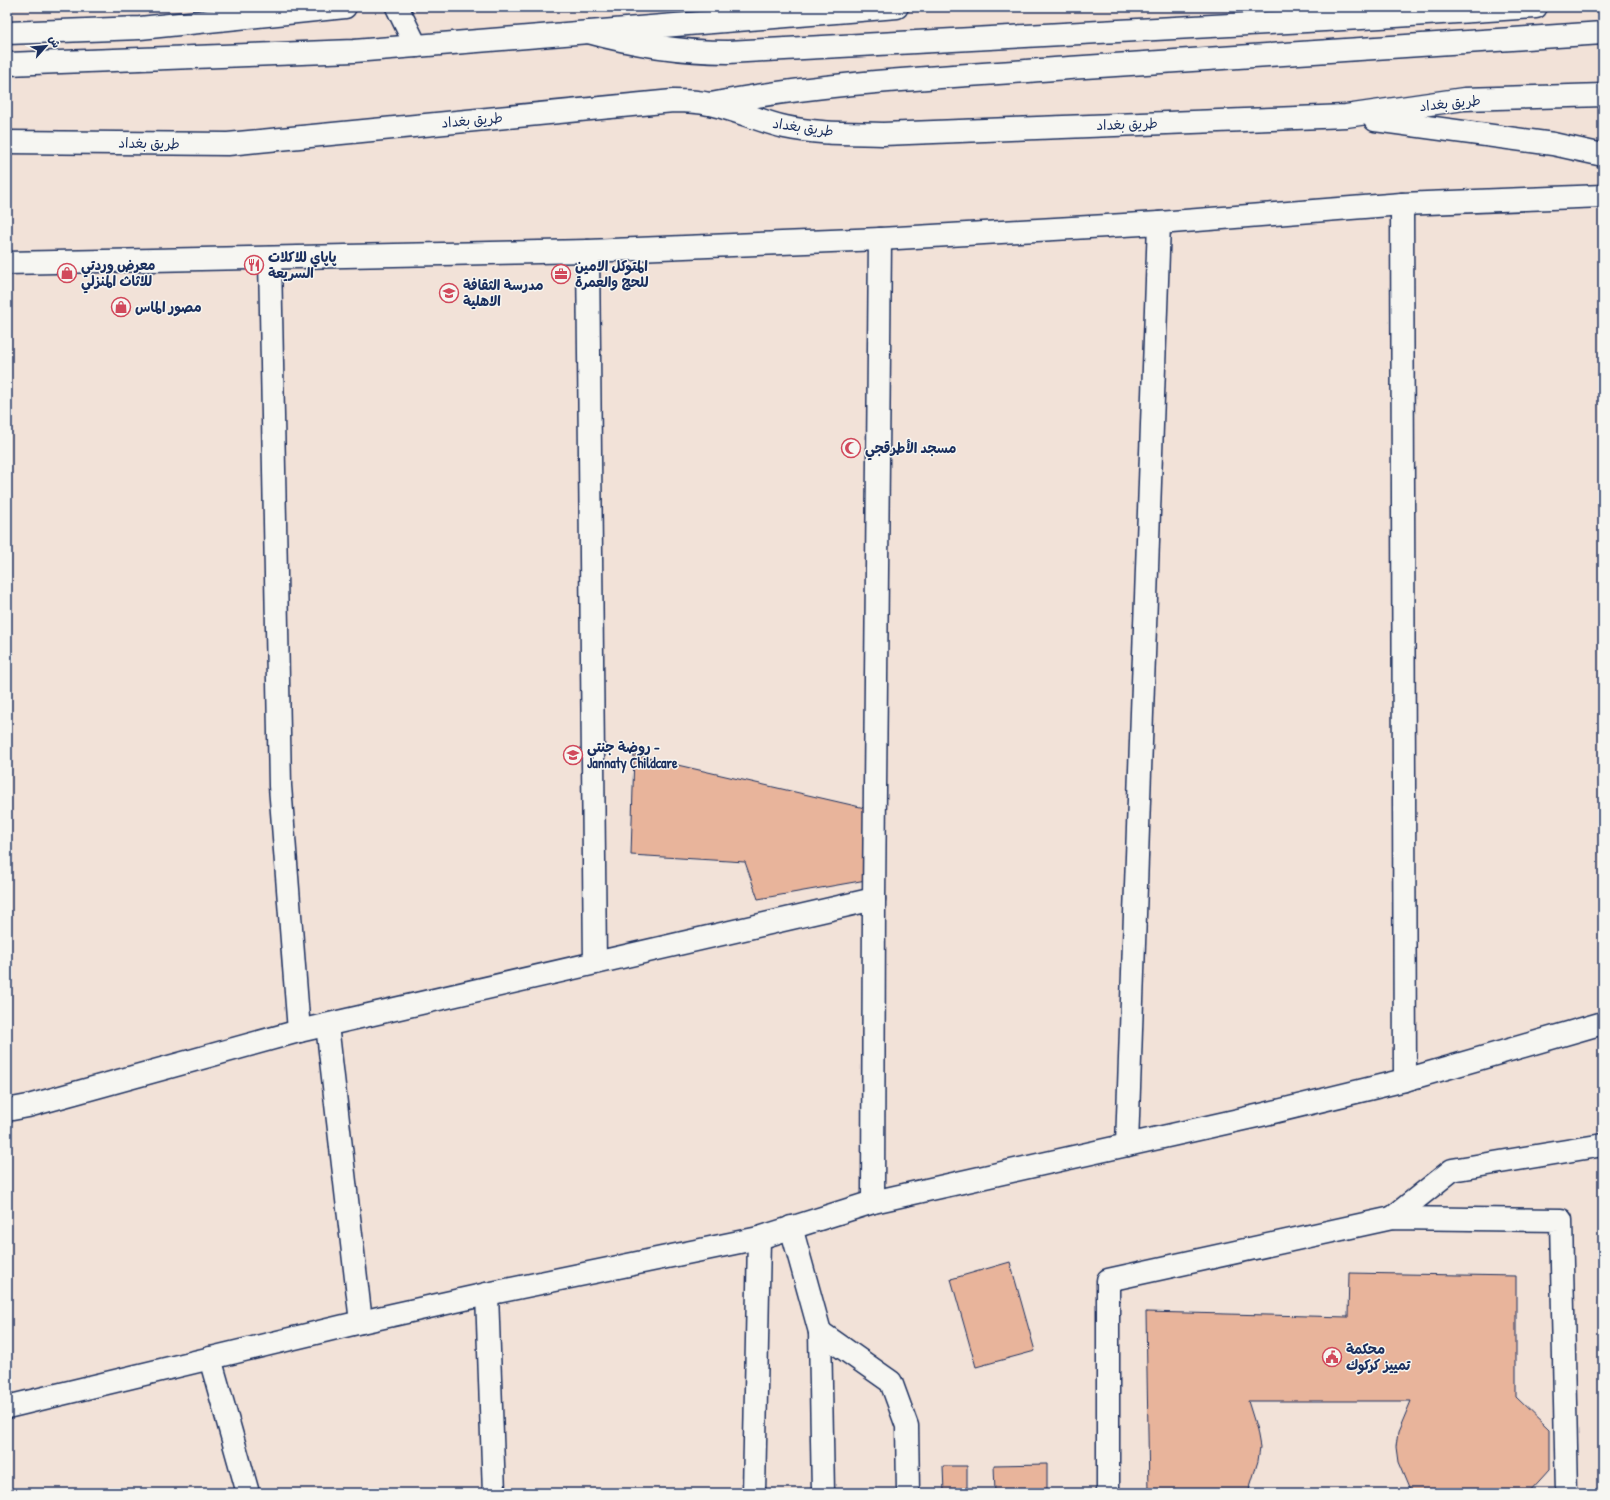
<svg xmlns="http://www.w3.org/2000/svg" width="1610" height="1500" viewBox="0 0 1610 1500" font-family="'Patrick Hand','Playpen Sans Arabic',sans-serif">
<rect width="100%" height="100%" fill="#f2e2d8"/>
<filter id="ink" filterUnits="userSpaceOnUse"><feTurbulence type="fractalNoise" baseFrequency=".025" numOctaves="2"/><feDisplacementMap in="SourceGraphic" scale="8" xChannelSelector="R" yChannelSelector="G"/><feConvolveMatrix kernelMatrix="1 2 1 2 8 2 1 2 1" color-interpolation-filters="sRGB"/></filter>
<g filter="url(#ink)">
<g fill="#e8b49b" stroke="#1b2f5e">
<polygon points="634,755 869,809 866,880 758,899 745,862 631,855"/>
<polygon points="1010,1262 1035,1351 976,1367 951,1279"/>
<polygon points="1349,1273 1516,1276 1516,1397 1549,1429 1549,1470 1528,1493 1411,1493 1398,1462 1396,1447 1398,1432 1411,1401 1248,1401 1257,1430 1260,1447 1258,1461 1248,1493 1149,1493 1146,1312 1348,1317"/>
<polygon points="1047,1464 1047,1493 995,1493 994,1465"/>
<polygon points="943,1466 967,1466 967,1493 944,1493"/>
</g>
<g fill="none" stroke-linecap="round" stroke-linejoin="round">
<defs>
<g id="minor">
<polyline points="1402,204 1405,1080"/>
<polyline points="588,251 595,963"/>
<polyline points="270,258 280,786 299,1031"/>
<polyline points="7,263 588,251 880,239 1159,223 1402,204 1603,196"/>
<polyline points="327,1025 361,1322"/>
<polyline points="7,1110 28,1106 299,1031 874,899"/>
<polyline points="1127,1145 1159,223"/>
<polyline points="873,1202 874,899 880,239"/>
<polyline points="1392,1218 1452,1170 1603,1145"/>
<polyline points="791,1227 820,1332 823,1493"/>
<polyline points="487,1294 494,1493"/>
<polyline points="820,1332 891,1382 907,1426 908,1493"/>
<polyline points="210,1358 248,1493"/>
<polyline points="7,1407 361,1322 487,1294 759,1238 873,1202 1261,1115 1405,1080 1603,1023"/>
<polyline points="754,1493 759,1238"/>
<polyline points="1108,1493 1108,1280 1392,1218 1561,1220 1567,1493"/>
</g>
<g id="major">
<polyline points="397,7 416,46"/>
<path d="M588,32C635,45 680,52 728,52L1380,17L1536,7"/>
<polyline points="7,33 140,28 345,7"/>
<polyline points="7,64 354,51 897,7"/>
<path d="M711,104C829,81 949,77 1069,68C1247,56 1425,44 1603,33"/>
<polyline points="1375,120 1553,144 1603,155"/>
<path d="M7,142L228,144L673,101C685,101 697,101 709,104C735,109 759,121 785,127C817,134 851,133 883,134L1346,116L1464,99L1603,95"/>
</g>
</defs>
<use href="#minor" stroke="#1b2f5e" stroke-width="25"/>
<use href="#major" stroke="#1b2f5e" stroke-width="25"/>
<use href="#minor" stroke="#f6f6f2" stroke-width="22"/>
<use href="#major" stroke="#f6f6f2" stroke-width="22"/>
</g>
</g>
<defs>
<symbol id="restaurant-ring" viewBox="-11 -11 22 22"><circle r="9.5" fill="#f6f6f2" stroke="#d1495b" stroke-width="1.5"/><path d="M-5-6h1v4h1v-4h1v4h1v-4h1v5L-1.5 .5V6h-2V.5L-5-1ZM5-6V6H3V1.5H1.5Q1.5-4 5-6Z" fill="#d1495b"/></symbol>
<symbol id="shop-ring" viewBox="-11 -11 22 22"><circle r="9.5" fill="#f6f6f2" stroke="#d1495b" stroke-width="1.5"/><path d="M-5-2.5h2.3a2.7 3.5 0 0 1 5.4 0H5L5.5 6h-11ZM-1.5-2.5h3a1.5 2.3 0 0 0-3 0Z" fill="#d1495b"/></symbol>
<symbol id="office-ring" viewBox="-11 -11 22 22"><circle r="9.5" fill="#f6f6f2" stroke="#d1495b" stroke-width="1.5"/><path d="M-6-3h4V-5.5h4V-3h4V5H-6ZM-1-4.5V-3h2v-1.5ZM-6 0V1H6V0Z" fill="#d1495b"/></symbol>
<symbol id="school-ring" viewBox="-11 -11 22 22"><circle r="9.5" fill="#f6f6f2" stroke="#d1495b" stroke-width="1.5"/><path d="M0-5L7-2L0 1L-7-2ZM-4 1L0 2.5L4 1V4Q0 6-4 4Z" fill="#d1495b"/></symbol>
<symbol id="mosque-ring" viewBox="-11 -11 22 22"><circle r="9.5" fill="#f6f6f2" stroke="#d1495b" stroke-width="1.5"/><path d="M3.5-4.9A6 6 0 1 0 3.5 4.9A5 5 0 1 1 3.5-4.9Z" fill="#d1495b"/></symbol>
<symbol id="civic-ring" viewBox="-11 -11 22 22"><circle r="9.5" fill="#f6f6f2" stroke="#d1495b" stroke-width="1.5"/><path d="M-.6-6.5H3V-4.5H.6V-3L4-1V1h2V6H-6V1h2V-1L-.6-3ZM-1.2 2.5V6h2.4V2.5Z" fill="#d1495b"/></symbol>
</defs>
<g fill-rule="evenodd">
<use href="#restaurant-ring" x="243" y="254" width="22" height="22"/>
<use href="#shop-ring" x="56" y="262" width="22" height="22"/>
<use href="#office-ring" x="550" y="263" width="22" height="22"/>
<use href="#school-ring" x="438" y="282" width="22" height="22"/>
<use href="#shop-ring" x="110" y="296" width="22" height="22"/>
<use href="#mosque-ring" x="840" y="437" width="22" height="22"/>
<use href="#school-ring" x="562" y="744" width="22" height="22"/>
<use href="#civic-ring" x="1321" y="1346" width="22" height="22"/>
</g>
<g text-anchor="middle" stroke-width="3" stroke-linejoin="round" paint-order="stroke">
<g font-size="14" fill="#1b2f5e" stroke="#f6f6f2">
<text transform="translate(1450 103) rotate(-6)" y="5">طريق بغداد</text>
<text transform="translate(472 120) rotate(-5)" y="5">طريق بغداد</text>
<text transform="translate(1127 124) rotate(-2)" y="5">طريق بغداد</text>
<text transform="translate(803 127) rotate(8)" y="5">طريق بغداد</text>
<text transform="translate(149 143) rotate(1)" y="5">طريق بغداد</text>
</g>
<g font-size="14" font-weight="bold" fill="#1b2f5e" stroke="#f6f6f2" text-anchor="start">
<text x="268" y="262">پاپاي للاكلات<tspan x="268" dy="16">السريعة</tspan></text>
<text x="81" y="270">معرض وردتي<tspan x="81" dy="16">للاثاث المنزلي</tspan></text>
<text x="575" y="271">المتوكل الامين<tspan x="575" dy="16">للحج والعمرة</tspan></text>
<text x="463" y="290">مدرسة الثقافة<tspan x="463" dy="16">الاهلية</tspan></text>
<text x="135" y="312">مصور الماس</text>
<text x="865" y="453">مسجد الأطرقجي</text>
<text x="587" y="752">روضة جنتي -<tspan x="587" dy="16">Jannaty Childcare</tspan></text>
<text x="1346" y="1354">محكمة<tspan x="1346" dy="16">تمييز كركوك</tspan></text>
</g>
</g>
<rect width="1610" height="1500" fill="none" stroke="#f6f6f2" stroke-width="24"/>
<rect x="12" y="12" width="1586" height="1476" fill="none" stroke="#1b2f5e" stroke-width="1.5" filter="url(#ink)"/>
<g transform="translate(46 46) rotate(63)" stroke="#f6f6f2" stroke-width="3" paint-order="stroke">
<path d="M0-3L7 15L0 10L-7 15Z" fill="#1b2f5e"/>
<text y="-6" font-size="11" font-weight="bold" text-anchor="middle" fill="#1b2f5e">ش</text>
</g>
</svg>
